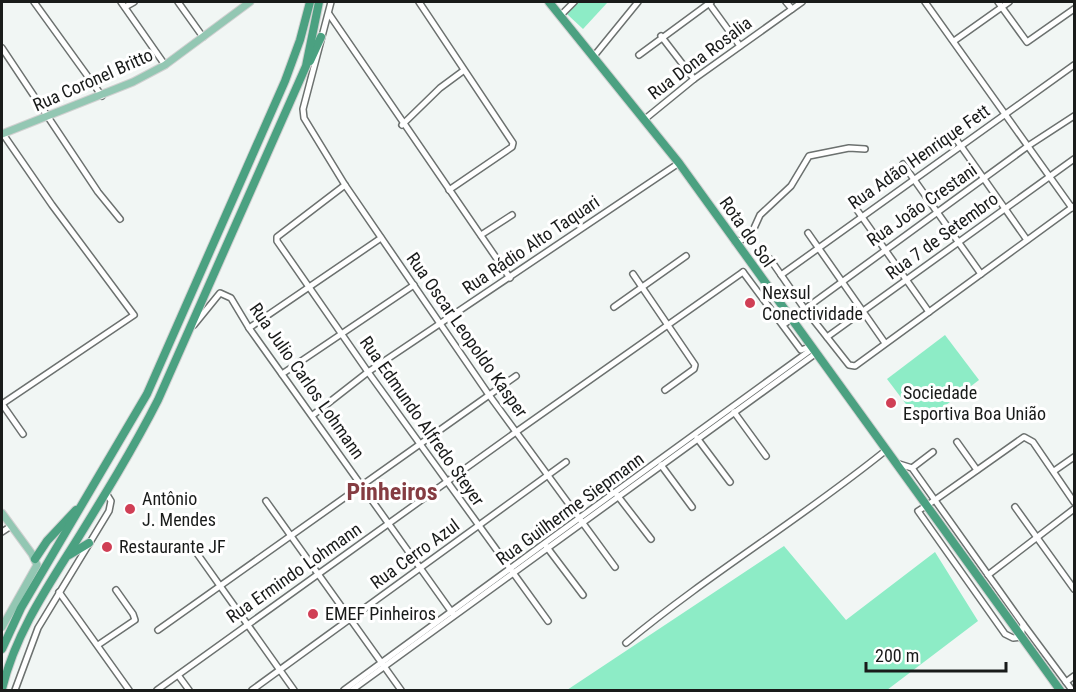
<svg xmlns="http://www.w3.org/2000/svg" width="1076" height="692" viewBox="0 0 1076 692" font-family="'Roboto Condensed',sans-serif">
<rect width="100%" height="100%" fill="#f1f6f4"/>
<g fill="#8decc6">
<polygon points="578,2 606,2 607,3 583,29 567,14"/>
<polygon points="945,335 979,380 921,424 887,379"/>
<polygon points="784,546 846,620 935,552 978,621 887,690 567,690"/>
</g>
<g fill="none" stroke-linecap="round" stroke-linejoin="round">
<defs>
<g id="minor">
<polyline points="34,2 102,96"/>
<polyline points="121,2 165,65"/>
<polyline points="178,2 203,37"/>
<polyline points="331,2 303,109 304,118 345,185 489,395 615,567"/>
<polyline points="419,2 513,143 512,147 449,190"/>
<polyline points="708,2 740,46"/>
<polyline points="786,2 792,9"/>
<polyline points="925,2 1072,208"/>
<polyline points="998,2 1027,42 1074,9"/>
<polyline points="125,7 134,2"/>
<polyline points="329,14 510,278"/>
<polyline points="561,15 574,2"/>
<polyline points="661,36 694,79"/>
<polyline points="954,41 1009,2"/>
<polyline points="2,48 98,192 120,219"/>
<polyline points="639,55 711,2"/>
<polyline points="594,56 638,2"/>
<polyline points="645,119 694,79 802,2"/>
<polyline points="402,125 440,88 463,71"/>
<polyline points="951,132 1027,240"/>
<polyline points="903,164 981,274"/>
<polyline points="345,185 277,237 277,241 368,372 548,621"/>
<polyline points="850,200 929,312"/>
<polyline points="808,233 885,343"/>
<polyline points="481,235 512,215"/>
<polyline points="735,242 750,237 760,215 791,186 809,156 849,148 865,149"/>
<polyline points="770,259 804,308 849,365 855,366 1074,206"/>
<polyline points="743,272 801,350 809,347"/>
<polyline points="633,274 695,365 694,369 665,390"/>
<polyline points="781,275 1074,65"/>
<polyline points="614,307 686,256"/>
<polyline points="194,325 220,293 231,298 249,328 453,614"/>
<polyline points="783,325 1028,146 1074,116"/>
<polyline points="249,328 381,238"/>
<polyline points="827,337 1074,159"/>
<polyline points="282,374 414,285"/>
<polyline points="2,404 134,315 52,205 3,134"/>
<polyline points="2,404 23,434"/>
<polyline points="734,412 766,456"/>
<polyline points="313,415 368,372 679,163"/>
<polyline points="697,438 730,482"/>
<polyline points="957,442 977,470"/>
<polyline points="896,463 912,468 1023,624 1021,637 1013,638 1005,634 918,511 935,500 1024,437 1033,442 1074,502"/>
<polyline points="661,465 692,507"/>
<polyline points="912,468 933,452"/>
<polyline points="1054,471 1074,457"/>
<polyline points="617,495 651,539"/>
<polyline points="266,501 401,690"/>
<polyline points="1015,507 1074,589"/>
<polyline points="2,532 11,526"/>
<polyline points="546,546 583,595"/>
<polyline points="196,552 294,690"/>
<polyline points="988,575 1074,509"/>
<polyline points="59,592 129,690"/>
<polyline points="1023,624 1072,690"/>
<polyline points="158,630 516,376"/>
<path d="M626,643C709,574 801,519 885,451"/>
<polyline points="98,645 135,620 133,614 116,590"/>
<polyline points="178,675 189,690"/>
<polyline points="1066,682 1074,676"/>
<polyline points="15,690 38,628 109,511 111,501 106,493"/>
<polyline points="157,690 516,432 743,272"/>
<polyline points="252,690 566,462"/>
<path d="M344,690C500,576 655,462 812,349"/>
<polyline points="352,690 815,354"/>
</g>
<g id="major">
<polyline points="2,134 133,82 165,65 250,2"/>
<polyline points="2,513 32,554 37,565 2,627"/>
</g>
<g id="highway">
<polyline points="549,2 679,163 1060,690"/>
<polyline points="310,61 321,37"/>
<polyline points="69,555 89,543"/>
<polyline points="35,559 47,541 76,510"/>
<polyline points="2,649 21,608 147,394 285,81 300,40 310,2"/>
<path d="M2,689C15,635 46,589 75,543C104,496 133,449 158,400L306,66L319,2"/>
</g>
</defs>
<use href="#minor" stroke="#6c716f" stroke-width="8"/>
<use href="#major" stroke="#d1d1d1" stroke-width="9"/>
<use href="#highway" stroke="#d1d1d1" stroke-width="10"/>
<use href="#minor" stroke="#fff" stroke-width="5"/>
<use href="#major" stroke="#93c7b3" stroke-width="7"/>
<use href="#highway" stroke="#4ba181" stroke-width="8"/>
</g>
<g fill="#d03f55" stroke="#fff" stroke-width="2">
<circle cx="750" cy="303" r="6"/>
<circle cx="891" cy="403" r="6"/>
<circle cx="130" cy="509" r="6"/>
<circle cx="107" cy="547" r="6"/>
<circle cx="313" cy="614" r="6"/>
</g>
<g text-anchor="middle" stroke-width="6" stroke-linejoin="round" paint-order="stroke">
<g font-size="18" fill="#191b1a" stroke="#fff">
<text transform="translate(700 58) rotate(-37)" y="6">Rua Dona Rosalia</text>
<text transform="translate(93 80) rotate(-24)" y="6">Rua Coronel Britto</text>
<text transform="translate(919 157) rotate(-35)" y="6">Rua Adão Henrique Fett</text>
<text transform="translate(922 205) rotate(-35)" y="6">Rua João Crestani</text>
<text transform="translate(747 232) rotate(55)" y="6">Rota do Sol</text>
<text transform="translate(942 236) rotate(-36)" y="6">Rua 7 de Setembro</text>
<text transform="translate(531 245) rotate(-34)" y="6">Rua Rádio Alto Taquari</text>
<text transform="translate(467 335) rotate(55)" y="6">Rua Oscar Leopoldo Kasper</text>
<text transform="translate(307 381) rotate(55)" y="6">Rua Julio Carlos Lohmann</text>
<text transform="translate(422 421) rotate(55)" y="6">Rua Edmundo Alfredo Steyer</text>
<text transform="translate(570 509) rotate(-36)" y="6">Rua Guilherme Siepmann</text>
<text transform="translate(415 554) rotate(-36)" y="6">Rua Cerro Azul</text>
<text transform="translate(294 573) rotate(-35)" y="6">Rua Ermindo Lohmann</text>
</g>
<g font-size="18" fill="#191b1a" stroke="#fff" text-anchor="start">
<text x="762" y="299">Nexsul<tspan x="762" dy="21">Conectividade</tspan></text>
<text x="903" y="399">Sociedade<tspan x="903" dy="21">Esportiva Boa União</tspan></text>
<text x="142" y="505">Antônio<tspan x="142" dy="21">J. Mendes</tspan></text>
<text x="119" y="553">Restaurante JF</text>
<text x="325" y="620">EMEF Pinheiros</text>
</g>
<g font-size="24" font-weight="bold" fill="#853c42" stroke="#fff">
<text x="392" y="500">Pinheiros</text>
</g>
</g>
<rect width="1076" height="692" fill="none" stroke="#191b1a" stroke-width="6"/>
<path d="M866 662v9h140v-9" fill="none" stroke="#191b1a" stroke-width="3"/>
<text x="875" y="662" font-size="18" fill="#191b1a" stroke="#ffffff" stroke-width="4.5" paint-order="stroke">200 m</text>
</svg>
